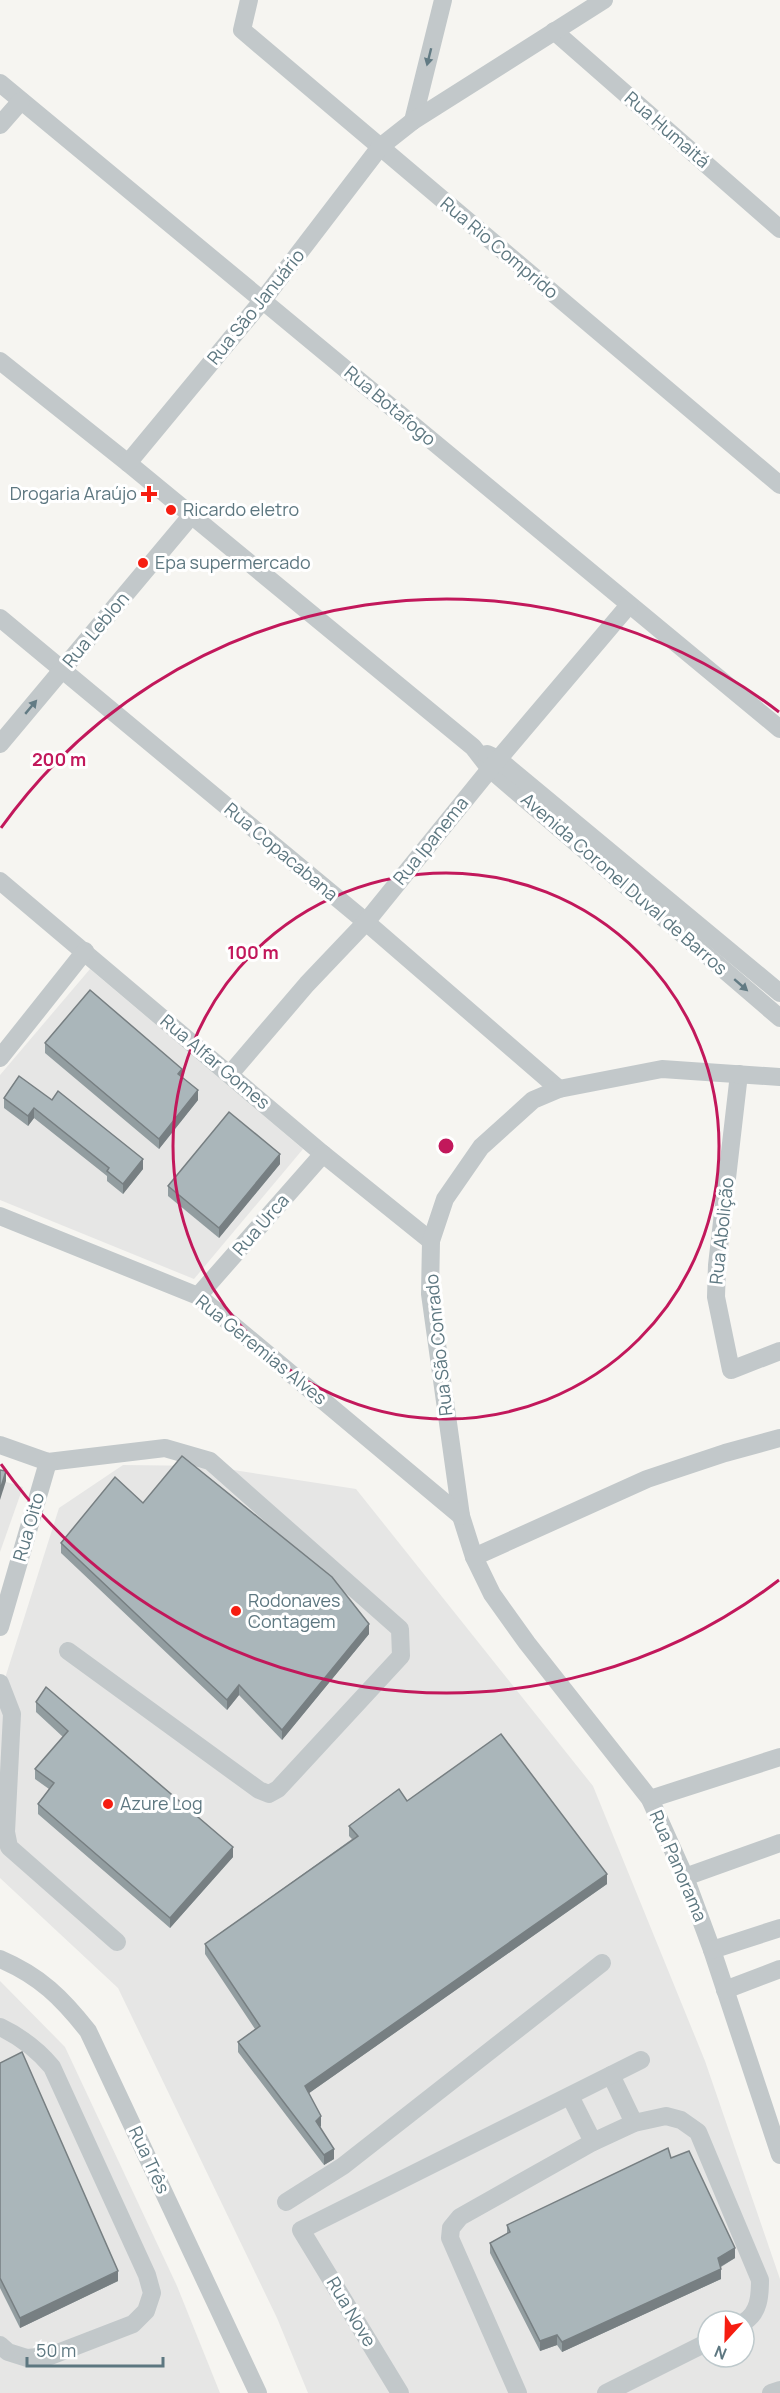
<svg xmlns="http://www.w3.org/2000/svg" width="780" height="2393" viewBox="0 0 780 2393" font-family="Manrope,sans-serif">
<rect width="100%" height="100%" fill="#f6f5f1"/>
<g fill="#e6e6e5" fill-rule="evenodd">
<polygon points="90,969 303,1149 194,1279 0,1200 0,1075"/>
<path d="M123,1465L208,1466L356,1489L593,1786L705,2061L780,2279V2393H308L277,2318L118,1988L0,1878V1694L59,1508ZM708,2321H744V2357H708Z"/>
<polygon points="0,1480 23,1487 0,1552"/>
<polygon points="0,1981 65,2047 177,2286 220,2393 0,2393"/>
</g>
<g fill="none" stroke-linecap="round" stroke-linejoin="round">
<g stroke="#c2c8ca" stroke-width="18">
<polyline points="249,0 242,30 780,485"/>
<polyline points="554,31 780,229"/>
<polyline points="0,83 780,729"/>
<polyline points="413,121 443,0"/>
<polyline points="0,125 21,101"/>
<polyline points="0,361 128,463 473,747 490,769 780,1018"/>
<polyline points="128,463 263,300 380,147 413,121 604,0"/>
<polyline points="0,618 366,922 559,1089"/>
<polyline points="0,744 191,516"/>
<polyline points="487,754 498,759 780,993"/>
<polyline points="0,881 323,1154 431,1241"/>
<polyline points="0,1058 85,951"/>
<polyline points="230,1074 307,984 366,922 490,769 629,605"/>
<polyline points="739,1074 717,1265 716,1297 731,1370 780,1351"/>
<polyline points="780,1077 662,1069 559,1089 533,1100 481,1147 445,1199 431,1241 430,1294 461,1516 474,1557 492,1594 527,1643 650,1799 685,1877 712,1950 780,2155"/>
<polyline points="0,1216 198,1296 461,1516"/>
<polyline points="198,1296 323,1154"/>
<polyline points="0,1445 48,1462 165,1448 210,1461 400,1629 401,1656 278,1789 269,1794 259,1790 68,1651"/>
<polyline points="474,1557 647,1479 725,1453 780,1438"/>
<polyline points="0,1627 48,1462"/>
<polyline points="0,1683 12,1714 6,1832 9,1847 117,1942"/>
<polyline points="650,1799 780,1757"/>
<polyline points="685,1877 780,1843"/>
<polyline points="712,1950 780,1928"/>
<path d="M0,1959C40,1976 62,1998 88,2031L258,2393"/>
<polyline points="725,1990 780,1969"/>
<path d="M0,2027C21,2037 37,2049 52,2067L147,2275L152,2293L146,2311L133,2324L50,2356L27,2358L8,2352L0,2345"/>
<polyline points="611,2075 634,2123"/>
<polyline points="570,2096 593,2142"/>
<polyline points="286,2202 343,2166 602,1963"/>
<polyline points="400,2393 301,2230 641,2060"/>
<path d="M518,2393L450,2238L451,2228L460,2217L593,2142L634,2123L666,2116L681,2120L698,2132L760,2280C760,2296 759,2313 744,2322"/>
<polyline points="606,2393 708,2342"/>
<polyline points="771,2393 780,2390"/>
</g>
</g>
<g fill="#929da0">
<polygon points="45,1043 182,1077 198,1100 159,1149 45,1053"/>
<polygon points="19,1076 143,1169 123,1194 107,1181 107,1176 34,1118 28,1126 4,1108 4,1098"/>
<polygon points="280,1164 219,1238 168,1196 168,1186"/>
<polygon points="143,1503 369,1634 282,1740 239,1695 227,1710 61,1553 61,1543"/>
<polygon points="36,1702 233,1857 170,1928 38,1814 38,1804 49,1789 35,1779 35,1769 63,1737 36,1712"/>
<polygon points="407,1801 607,1884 309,2093 321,2126 320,2127 334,2159 324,2165 238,2052 238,2042 255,2029 205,1954 205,1944 352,1839 349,1836 349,1826"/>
<polygon points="0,2063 118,2281 20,2328 0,2288"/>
<polygon points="671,2158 735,2258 721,2267 721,2279 562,2352 557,2345 540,2351 490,2253 490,2243 507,2234 507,2225"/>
</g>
<g fill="#777f82">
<polygon points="182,1069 182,1079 178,1074"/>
<polygon points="198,1090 198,1100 159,1149 159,1139"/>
<polygon points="34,1108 34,1118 28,1126 28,1116"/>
<polygon points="280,1154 280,1164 219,1238 219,1228"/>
<polygon points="143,1159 143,1169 123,1194 123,1184"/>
<polygon points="6,1471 6,1481 0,1500 0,1490"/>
<polygon points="369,1624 369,1634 282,1740 282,1730"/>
<polygon points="239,1685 239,1695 227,1710 227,1700"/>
<polygon points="233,1847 233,1857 170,1928 170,1918"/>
<polygon points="607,1874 607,1884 305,2096 305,2086"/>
<polygon points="321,2116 321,2126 316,2131 316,2121"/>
<polygon points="334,2149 334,2159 324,2165 324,2155"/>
<polygon points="735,2248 735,2258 718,2268 718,2258"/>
<polygon points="721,2269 721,2279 562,2352 562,2342"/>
<polygon points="118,2271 118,2281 20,2328 20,2318"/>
<polygon points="557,2335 557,2345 540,2351 540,2341"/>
</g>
<g fill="#aab6ba" stroke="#777f82" stroke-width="1.5">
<polygon points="90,990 182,1069 178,1074 198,1090 159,1139 45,1043"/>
<polygon points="19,1076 52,1100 58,1091 143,1159 123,1184 107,1171 109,1168 34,1108 28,1116 4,1098"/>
<polygon points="229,1112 280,1154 219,1228 168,1186"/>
<polygon points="182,1456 332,1577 369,1624 282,1730 239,1685 227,1700 61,1543 115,1477 143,1503"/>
<polygon points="0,1470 6,1471 0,1490"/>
<polygon points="46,1687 233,1847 170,1918 38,1804 54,1783 35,1769 68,1731 36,1702"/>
<polygon points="501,1734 607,1874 305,2086 321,2116 316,2121 334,2149 324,2155 238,2042 260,2026 205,1944 358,1836 349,1826 399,1789 407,1801"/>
<polygon points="22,2052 118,2271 20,2318 0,2278 0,2063"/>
<polygon points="668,2148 671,2158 689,2151 735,2248 718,2258 721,2269 562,2342 557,2335 540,2341 490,2243 510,2232 507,2225"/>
</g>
<defs><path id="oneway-solid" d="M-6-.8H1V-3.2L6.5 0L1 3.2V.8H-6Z" transform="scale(1.5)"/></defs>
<g fill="#627b84">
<use href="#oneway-solid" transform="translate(429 57) rotate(104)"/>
<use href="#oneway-solid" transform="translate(31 707) rotate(-50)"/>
<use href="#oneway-solid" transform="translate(741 985) rotate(41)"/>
</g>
<g fill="none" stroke="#c2185b" stroke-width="3">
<circle cx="446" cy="1146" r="273"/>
<path d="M779 1580A547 547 0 0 1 1 1464M1 828A547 547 0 0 1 779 712"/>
</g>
<g fill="#f61d11" stroke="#fff" stroke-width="2">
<path d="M146 485h6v6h6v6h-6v6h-6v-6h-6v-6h6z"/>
<circle cx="171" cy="510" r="6"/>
<circle cx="143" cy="563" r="6"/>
<circle cx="236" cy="1611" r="6"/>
<circle cx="108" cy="1804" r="6"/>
</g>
<g text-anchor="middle" stroke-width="6" stroke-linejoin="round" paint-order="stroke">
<g font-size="18" fill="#5d7780" stroke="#fff">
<text transform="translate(667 130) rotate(41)" y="6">Rua Humaitá</text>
<text transform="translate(499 248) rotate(40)" y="6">Rua Rio Comprido</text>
<text transform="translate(256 307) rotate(-51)" y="6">Rua São Januário</text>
<text transform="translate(390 406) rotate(40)" y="6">Rua Botafogo</text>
<text transform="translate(96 630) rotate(-50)" y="6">Rua Leblon</text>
<text transform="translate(431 841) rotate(-51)" y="6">Rua Ipanema</text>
<text transform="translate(281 852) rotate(40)" y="6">Rua Copacabana</text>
<text transform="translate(624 884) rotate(41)" y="6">Avenida Coronel Duval de Barros</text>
<text transform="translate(215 1062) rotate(40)" y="6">Rua Alfar Gomes</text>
<text transform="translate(261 1225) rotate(-49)" y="6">Rua Urca</text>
<text transform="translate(722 1231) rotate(-84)" y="6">Rua Abolição</text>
<text transform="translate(439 1345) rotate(-96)" y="6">Rua São Conrado</text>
<text transform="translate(261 1350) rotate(39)" y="6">Rua Geremias Alves</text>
<text transform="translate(29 1527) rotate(-74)" y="6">Rua Oito</text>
<text transform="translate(678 1866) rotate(67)" y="6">Rua Panorama</text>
<text transform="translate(149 2160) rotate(65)" y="6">Rua Três</text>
<text transform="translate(351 2312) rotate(59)" y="6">Rua Nove</text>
</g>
<g font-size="18" fill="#5d7780" stroke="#fff" text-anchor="start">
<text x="137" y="500" text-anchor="end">Drogaria Araújo</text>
<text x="183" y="516">Ricardo eletro</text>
<text x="155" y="569">Epa supermercado</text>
<text x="248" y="1607">Rodonaves<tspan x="248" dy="21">Contagem</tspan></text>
<text x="120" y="1810">Azure Log</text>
</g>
</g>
<circle cx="446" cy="1146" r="9" fill="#c2185b" stroke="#fff" stroke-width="3"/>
<g font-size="18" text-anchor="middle" font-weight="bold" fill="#c2185b" stroke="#fff" stroke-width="6" stroke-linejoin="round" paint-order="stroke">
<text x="59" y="766">200 m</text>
<text x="253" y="959">100 m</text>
</g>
<g transform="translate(726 2339) rotate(202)"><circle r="28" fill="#ffffff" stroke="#bec9cc" stroke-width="1.5"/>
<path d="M0-4.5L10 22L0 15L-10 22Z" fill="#f61d11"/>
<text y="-9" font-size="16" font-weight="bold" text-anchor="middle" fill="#5d7780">N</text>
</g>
<path d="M27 2357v9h136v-9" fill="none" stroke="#5d7780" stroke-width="3"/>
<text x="36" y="2357" font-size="18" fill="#5d7780" stroke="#ffffff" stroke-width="4.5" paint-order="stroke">50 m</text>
</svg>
